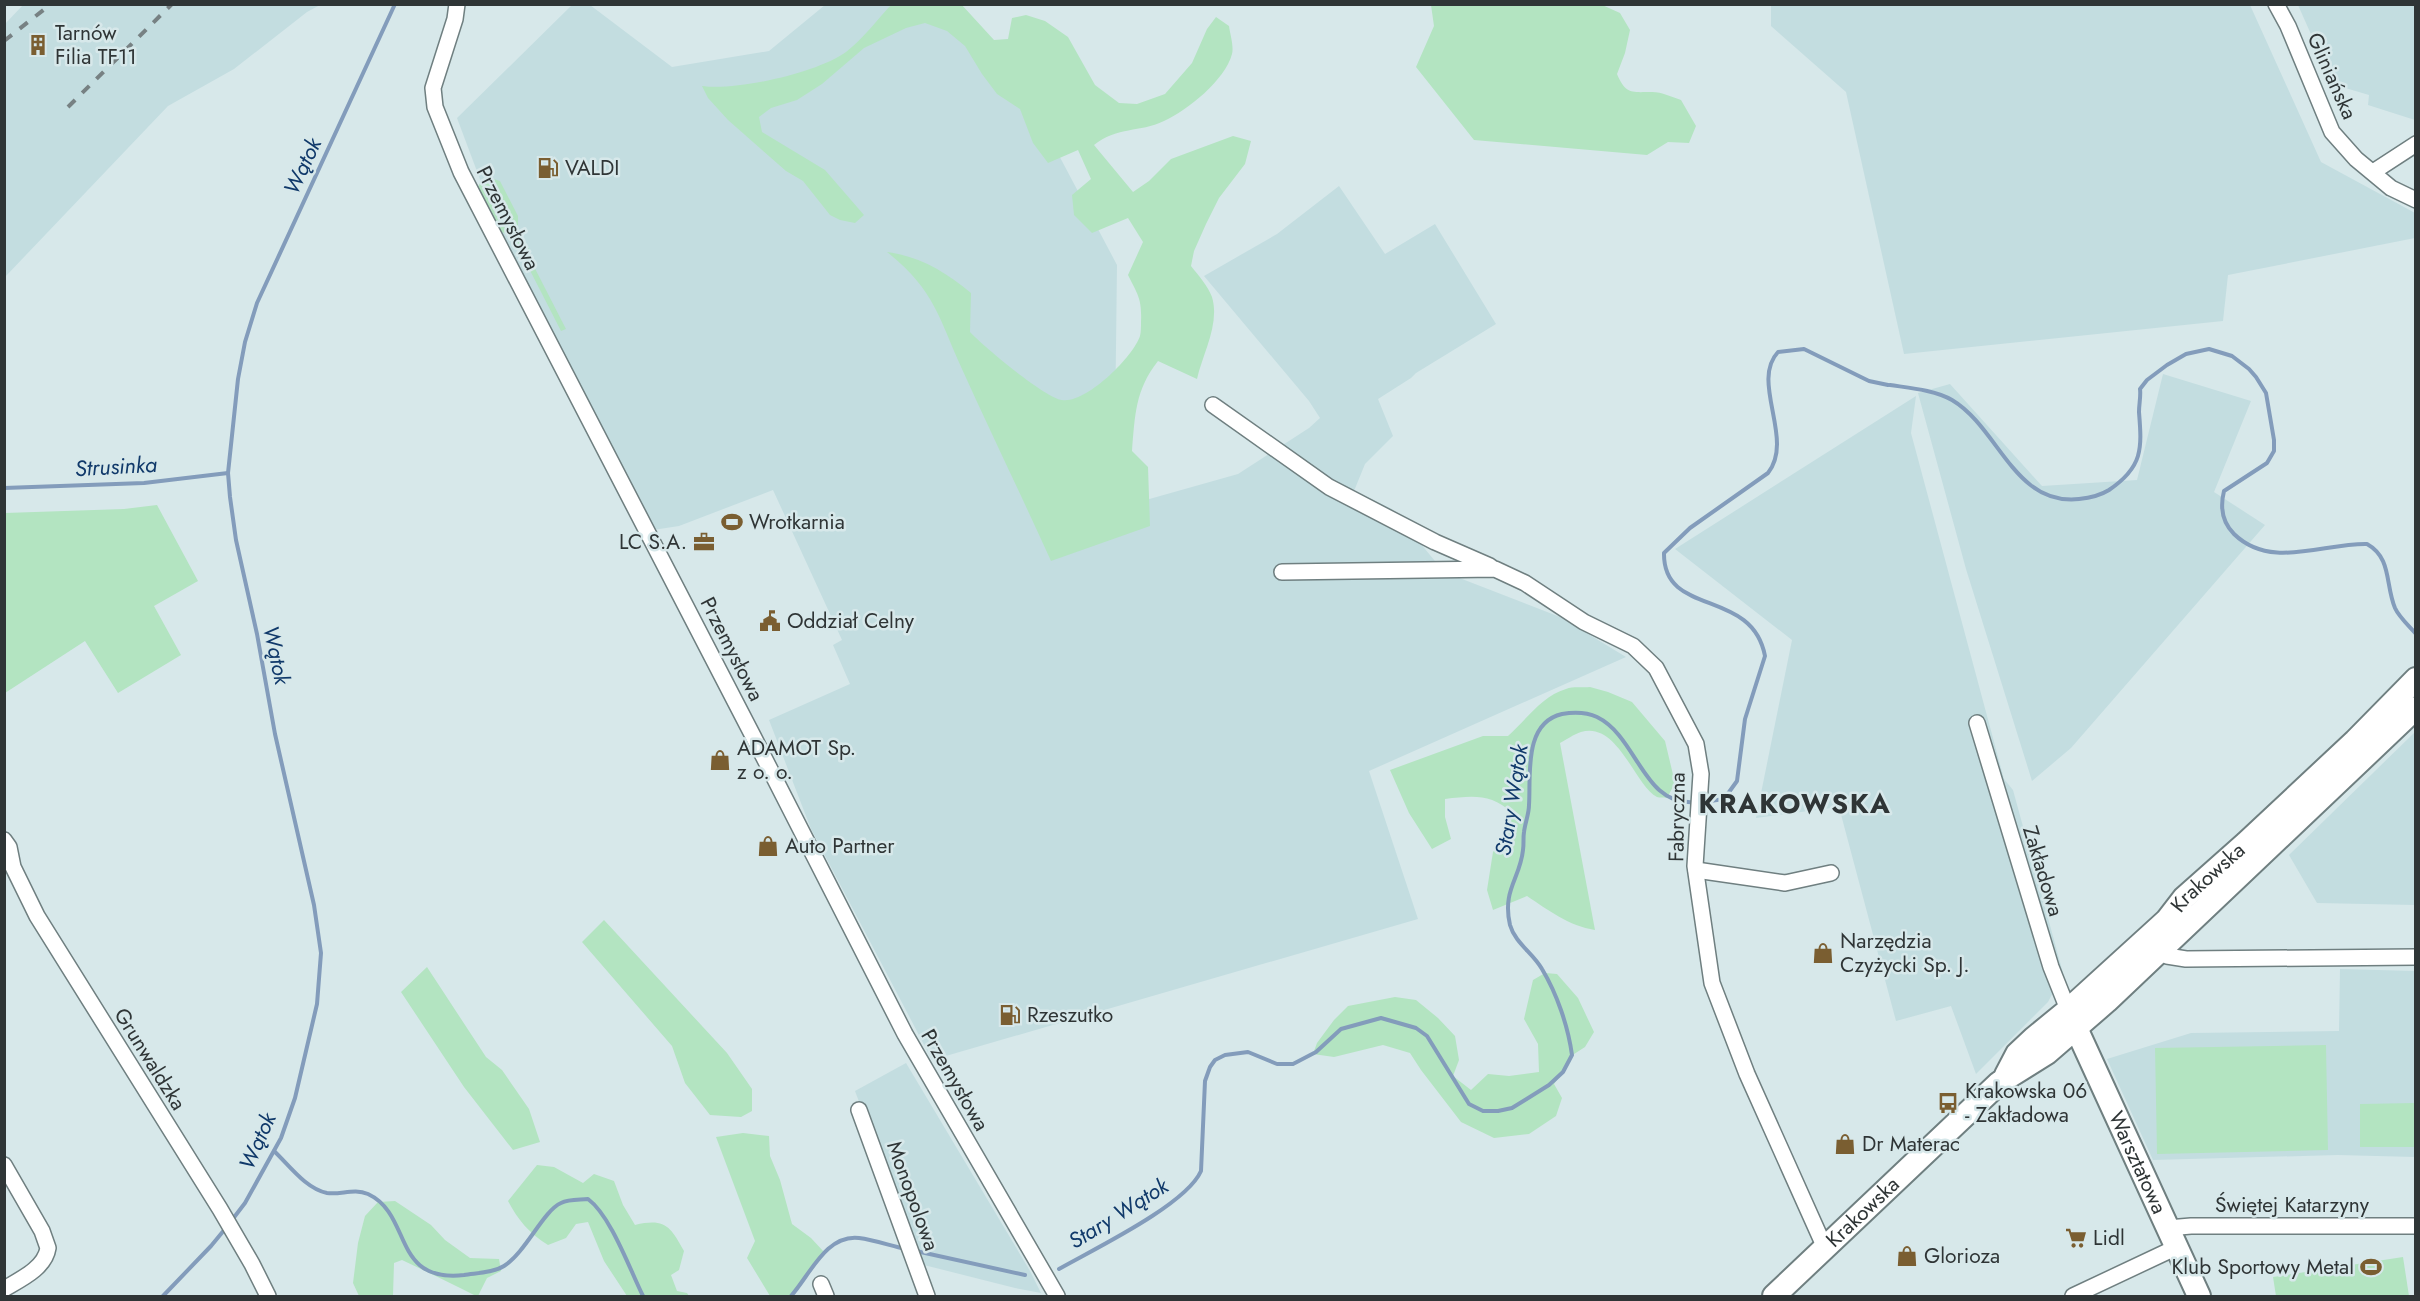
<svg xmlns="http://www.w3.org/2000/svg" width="2420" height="1301" viewBox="0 0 2420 1301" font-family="Jost,sans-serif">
<rect width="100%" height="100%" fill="#d7e8ea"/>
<g fill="#c3dde0">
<polygon points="23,5 23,4 320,5 307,12 234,69 168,106 5,277 5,24"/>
<polygon points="572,5 590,5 672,67 769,51 825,5 939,5 1027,95 1117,265 1114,509 1238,474 1309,428 1320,418 1309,401 1204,276 1277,234 1339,186 1385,254 1435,224 1496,324 1416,373 1411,378 1378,399 1393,436 1365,464 1354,491 1392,509 1444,572 1560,617 1626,657 1369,771 1418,919 932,1060 811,829 769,720 850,684 833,645 842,640 773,490 679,526 653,530 523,294 457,118"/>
<polygon points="1771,5 2250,5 2321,162 2415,213 2415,238 2228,275 2223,321 1904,354 1846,92 1771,26"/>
<polygon points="2298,5 2415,5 2415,120 2368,105 2369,95 2342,87 2327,56 2322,59"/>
<polygon points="2163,374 2251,401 2214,492 2265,525 2071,748 2032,781 1966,569 1918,393 1950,384 2042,486 2137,480"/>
<polygon points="1916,396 1911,433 2004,779 2013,790 2063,973 2048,1002 1976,1074 1951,1006 1896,1021 1839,807 1756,818 1792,640 1675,549"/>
<polygon points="2415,732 2415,905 2317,903 2289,855"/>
<polygon points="2340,969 2415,971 2415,1157 2338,1155 2153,1160 2107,1059 2191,1033 2339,1031"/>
<polygon points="906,1063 1030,1271 1041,1293 1015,1288 920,1264 855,1091"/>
</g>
<g fill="#b3e4c1">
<path d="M961,4L994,40L1008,39L1012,18L1026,15L1045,21L1068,37L1095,85L1119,103L1137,104L1165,94L1192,63L1207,29L1216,17L1229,26C1230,34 1234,46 1232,54C1225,80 1188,110 1164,121C1139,133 1118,126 1094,145L1133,192L1149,181L1171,159L1233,136L1251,141L1245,164L1219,198L1206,224L1194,251L1191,266C1198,275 1208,286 1212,297C1220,324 1203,353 1197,379L1158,361C1135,390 1135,416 1132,451L1148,467L1150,526L1051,561C1022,497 991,433 962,369C939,318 934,289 887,252C919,256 946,272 971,293L970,332C983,346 1045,398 1062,400C1086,404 1133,357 1140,336C1141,332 1141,326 1141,322C1142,299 1138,295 1128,275L1143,242L1128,218L1092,233L1074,215L1072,195L1091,179L1078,150L1048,163L1033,143L1020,109L997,94L982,74L965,46L947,31L925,23L906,28L864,48L822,84L797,100L771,108L759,117L762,132L825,170L864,215L855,223L840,220L830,215L803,181L786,171L728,120L708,98L702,86C736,91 817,73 846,52C863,39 877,20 891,5Z"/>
<path d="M1431,5L1600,4L1620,13L1630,30L1625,53L1617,74C1626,95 1632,92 1652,92C1662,92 1672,97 1681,100L1696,126L1689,143L1668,142L1647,155L1474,140L1416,67L1434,26Z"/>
<polygon points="488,177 500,181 518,216 518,225 511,233 506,234 498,230 477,189 482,179"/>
<polygon points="524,239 529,249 526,251 566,329 561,331 516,243"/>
<polygon points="157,505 198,581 154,606 181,655 118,693 85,641 5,693 5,513 124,509"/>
<path d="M1590,687L1608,692L1632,702L1665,741L1675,783L1667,798C1663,797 1660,798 1657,797C1635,786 1618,721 1581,732C1574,734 1566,740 1560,743L1595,930C1569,926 1548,910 1527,896L1493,910L1487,890L1493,852L1510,832L1512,813C1491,793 1472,796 1445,799V817L1451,839L1432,849L1409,813L1390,770L1483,736H1508C1526,720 1542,696 1566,689C1573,686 1583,688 1590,687Z"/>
<polygon points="604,920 727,1053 752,1089 752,1111 741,1117 710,1115 685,1083 672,1046 582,942"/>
<polygon points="427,967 486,1057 502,1070 529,1109 540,1142 513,1150 464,1087 401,992"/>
<polygon points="1545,973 1557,974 1578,998 1594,1032 1585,1047 1571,1056 1571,1061 1554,1084 1562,1098 1556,1116 1529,1134 1494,1138 1461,1122 1421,1070 1410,1053 1383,1045 1334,1057 1313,1054 1317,1043 1334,1020 1348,1006 1395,997 1416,1000 1438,1018 1455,1036 1459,1060 1453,1076 1471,1090 1488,1074 1509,1076 1539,1072 1538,1044 1524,1019 1533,980"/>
<polygon points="2326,1045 2328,1150 2157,1154 2155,1048"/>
<polygon points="2415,1103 2415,1147 2360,1147 2360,1104"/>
<polygon points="743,1133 769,1136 770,1156 780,1180 792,1224 811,1238 824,1252 813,1269 790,1296 770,1296 747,1258 755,1241 716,1137"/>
<path d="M537,1165L554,1167L583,1183L594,1174L614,1181L623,1205L635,1225C665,1218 670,1226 684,1251L679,1270L671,1275L677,1291L687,1293L689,1296H627L604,1261L588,1222L576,1224L566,1238L548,1245C529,1233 518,1220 508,1201Z"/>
<path d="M395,1201L431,1225L445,1240L470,1258L499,1259L501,1271L487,1278L478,1296H476C451,1283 427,1272 402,1260L394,1263L393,1296H359L353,1283L358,1243L365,1216L378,1202Z"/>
<polygon points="2403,1257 2409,1296 2276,1296 2273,1277"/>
</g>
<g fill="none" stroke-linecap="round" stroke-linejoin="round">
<g stroke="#839cbb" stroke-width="4">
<path d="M1890,385C1910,388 1935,390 1952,400C1999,428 2014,506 2079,499C2089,498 2101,495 2109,490C2143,467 2142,449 2139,412C2139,404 2141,396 2140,389L2147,380L2167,365L2186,354L2209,349L2232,356L2249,369L2256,377L2266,393L2274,440V451L2267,463L2224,491C2220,507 2222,522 2234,534C2271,570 2323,543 2367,544C2392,558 2385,584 2395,608C2399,617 2409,626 2416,634"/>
<polyline points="4,488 144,483 228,473"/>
<path d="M1703,802L1724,799L1737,781L1745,719L1765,656C1752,587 1663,618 1664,553L1690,528L1768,473C1795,439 1750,382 1778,352L1804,349L1869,381L1888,385"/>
<path d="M274,1151C289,1165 306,1189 327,1193C341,1195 354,1188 368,1194C413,1215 391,1283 464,1275C476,1273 493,1273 504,1266C526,1252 543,1211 561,1203C569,1199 580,1200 588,1199C611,1216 630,1270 643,1296"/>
<polyline points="232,1220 245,1203 281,1138 295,1098 317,1004 321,953 314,905 275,734 257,634 236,540 230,497 228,473 238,379 245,342 257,303 395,4"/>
<polyline points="916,1251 1025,1275"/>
<path d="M1059,1269C1094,1249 1186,1205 1201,1171L1205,1081L1210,1067L1215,1060L1225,1055L1248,1052L1277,1064H1293L1316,1052L1341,1029L1381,1018L1416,1028L1427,1036L1469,1104L1483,1111H1498L1512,1108L1549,1085L1563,1072L1572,1055C1568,1026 1557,994 1542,969C1533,953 1515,943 1510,925C1502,890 1520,879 1523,850C1524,844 1523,838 1524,832C1525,823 1529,814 1529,805C1531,776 1523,723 1562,714C1574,712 1586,712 1597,717C1638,737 1643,807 1695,802"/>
<polyline points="163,1296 211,1246 225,1229"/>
<path d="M791,1296C810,1275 826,1234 859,1238C875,1240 891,1246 906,1249"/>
</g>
<defs>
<g id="street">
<polyline points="457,4 455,19 433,88 435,107 461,172 753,736 905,1034 1057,1296"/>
<polyline points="2276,4 2288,26 2332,132 2356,159 2391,188 2416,200"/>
<polyline points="2373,172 2416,144"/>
<polyline points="1213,405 1329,487 1435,542 1490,566"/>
<polyline points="1282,572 1495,569 1525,583 1584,622 1633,646 1656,668 1696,744 1701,774 1695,866 1712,983 1747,1074 1825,1248"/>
<polyline points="1977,723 2051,967 2071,1017"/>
<polyline points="4,840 9,847 13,867 37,916 220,1209 252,1264 268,1296"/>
<polyline points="1696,870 1785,883 1831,873"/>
<polyline points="2160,950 2167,956 2186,959 2416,957"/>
<polyline points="859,1110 927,1296"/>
<path d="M4,1165L42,1231L48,1248C45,1268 21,1279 4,1289"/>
<polyline points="2168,1228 2191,1226 2416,1226"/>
<polyline points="821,1284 826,1296"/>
<polyline points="2073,1296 2177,1247"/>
</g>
<g id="secondary">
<path id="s1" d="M2076,1028L2199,1296"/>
<path id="s2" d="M2006,1075L2017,1054L2034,1038L2067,1011L2167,920L2184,898L2246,843L2355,741L2416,679"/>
<path id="s3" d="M1774,1296L1999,1083L2047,1053L2107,1001L2416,708"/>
</g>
</defs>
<use href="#street" stroke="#6f7f80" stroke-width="18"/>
<use href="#secondary" stroke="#6f7f80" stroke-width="26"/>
<use href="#street" stroke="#fff" stroke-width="15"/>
<use href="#secondary" stroke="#fff" stroke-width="22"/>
<g stroke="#778183" stroke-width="4" stroke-dasharray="10 10" stroke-linecap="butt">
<polyline points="4,41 51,4"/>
<polyline points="68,107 172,4"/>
</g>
</g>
<defs>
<symbol id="building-bare" viewBox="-9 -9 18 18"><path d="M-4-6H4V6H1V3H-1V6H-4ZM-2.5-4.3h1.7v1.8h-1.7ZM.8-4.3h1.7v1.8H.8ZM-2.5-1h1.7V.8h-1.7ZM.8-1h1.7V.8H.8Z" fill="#7a5e31" stroke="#d7e8ea" stroke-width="2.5" paint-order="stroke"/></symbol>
<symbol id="fuel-bare" viewBox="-9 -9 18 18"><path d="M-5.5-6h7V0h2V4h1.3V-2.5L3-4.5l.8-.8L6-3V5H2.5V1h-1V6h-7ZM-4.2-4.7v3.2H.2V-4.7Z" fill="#7a5e31" stroke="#d7e8ea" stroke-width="2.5" paint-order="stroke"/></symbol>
<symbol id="stadium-bare" viewBox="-9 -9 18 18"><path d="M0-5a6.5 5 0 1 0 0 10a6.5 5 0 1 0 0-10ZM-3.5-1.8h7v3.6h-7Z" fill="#7a5e31" stroke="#d7e8ea" stroke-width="2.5" paint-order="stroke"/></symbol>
<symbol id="office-bare" viewBox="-9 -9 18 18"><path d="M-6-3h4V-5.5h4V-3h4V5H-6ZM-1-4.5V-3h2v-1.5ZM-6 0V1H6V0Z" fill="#7a5e31" stroke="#d7e8ea" stroke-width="2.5" paint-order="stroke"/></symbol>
<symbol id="civic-bare" viewBox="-9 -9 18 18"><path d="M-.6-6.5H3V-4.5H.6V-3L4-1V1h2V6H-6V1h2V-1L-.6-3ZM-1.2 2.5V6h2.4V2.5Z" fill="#7a5e31" stroke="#d7e8ea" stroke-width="2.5" paint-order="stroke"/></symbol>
<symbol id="shop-bare" viewBox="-9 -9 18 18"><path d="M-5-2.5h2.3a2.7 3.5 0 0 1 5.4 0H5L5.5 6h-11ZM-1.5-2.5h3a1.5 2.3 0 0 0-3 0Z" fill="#7a5e31" stroke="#d7e8ea" stroke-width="2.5" paint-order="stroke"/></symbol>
<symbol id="bus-bare" viewBox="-9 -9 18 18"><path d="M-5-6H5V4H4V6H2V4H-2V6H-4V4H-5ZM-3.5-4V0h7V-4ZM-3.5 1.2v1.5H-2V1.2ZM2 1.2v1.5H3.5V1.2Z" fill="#7a5e31" stroke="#d7e8ea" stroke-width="2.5" paint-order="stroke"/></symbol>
<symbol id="supermarket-bare" viewBox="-9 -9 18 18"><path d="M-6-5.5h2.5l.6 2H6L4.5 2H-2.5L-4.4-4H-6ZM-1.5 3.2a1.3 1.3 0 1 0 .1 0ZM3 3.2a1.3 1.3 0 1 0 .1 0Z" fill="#7a5e31" stroke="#d7e8ea" stroke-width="2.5" paint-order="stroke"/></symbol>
</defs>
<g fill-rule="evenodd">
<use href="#building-bare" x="23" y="30" width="30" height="30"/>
<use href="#fuel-bare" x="533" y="153" width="30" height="30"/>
<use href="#stadium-bare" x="717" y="507" width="30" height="30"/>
<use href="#office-bare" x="689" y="527" width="30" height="30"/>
<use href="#civic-bare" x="755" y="606" width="30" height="30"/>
<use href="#shop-bare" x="705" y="745" width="30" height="30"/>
<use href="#shop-bare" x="753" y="831" width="30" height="30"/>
<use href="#shop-bare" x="1808" y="938" width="30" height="30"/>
<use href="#fuel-bare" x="995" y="1000" width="30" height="30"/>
<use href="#bus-bare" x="1933" y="1088" width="30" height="30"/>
<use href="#shop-bare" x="1830" y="1129" width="30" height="30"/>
<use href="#supermarket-bare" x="2061" y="1223" width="30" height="30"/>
<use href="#shop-bare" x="1892" y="1241" width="30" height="30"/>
<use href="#stadium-bare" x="2356" y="1252" width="30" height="30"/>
</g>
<g text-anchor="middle" stroke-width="5" stroke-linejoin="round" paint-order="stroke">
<g font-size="21" fill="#2f3536" stroke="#d7e8ea" text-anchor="start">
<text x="55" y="40">Tarnów<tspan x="55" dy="24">Filia TF11</tspan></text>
<text x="565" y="175">VALDI</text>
<text x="749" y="529">Wrotkarnia</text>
<text x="687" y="549" text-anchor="end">LC S.A.</text>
<text x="787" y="628">Oddział Celny</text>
<text x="737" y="755">ADAMOT Sp.<tspan x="737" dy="24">z o. o.</tspan></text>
<text x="785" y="853">Auto Partner</text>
<text x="1840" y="948">Narzędzia<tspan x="1840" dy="24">Czyżycki Sp. J.</tspan></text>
<text x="1027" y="1022">Rzeszutko</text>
<text x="1965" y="1098">Krakowska 06<tspan x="1965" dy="24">- Zakładowa</tspan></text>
<text x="1862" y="1151">Dr Materac</text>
<text x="2093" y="1245">Lidl</text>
<text x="1924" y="1263">Glorioza</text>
<text x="2354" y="1274" text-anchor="end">Klub Sportowy Metal</text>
</g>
<g font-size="21" fill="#2f3536" stroke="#d7e8ea">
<text transform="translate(2332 76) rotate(66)" y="7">Gliniańska</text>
<text transform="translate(508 218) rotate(63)" y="7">Przemysłowa</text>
<text transform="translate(732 649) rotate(63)" y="7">Przemysłowa</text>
<text transform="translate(1677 817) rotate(-89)" y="7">Fabryczna</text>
<text transform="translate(2043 871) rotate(73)" y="7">Zakładowa</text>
<text dy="7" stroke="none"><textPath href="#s2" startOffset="284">Krakowska</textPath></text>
<text transform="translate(150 1059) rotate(58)" y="7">Grunwaldzka</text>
<text transform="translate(955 1080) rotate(60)" y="7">Przemysłowa</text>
<text dy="7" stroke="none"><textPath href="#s1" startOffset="148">Warsztatowa</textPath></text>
<text transform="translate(913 1196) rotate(70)" y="7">Monopolowa</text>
<text x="2292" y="1212">Świętej Katarzyny</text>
<text dy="7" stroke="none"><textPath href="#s3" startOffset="122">Krakowska</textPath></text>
</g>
<g font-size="22" font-style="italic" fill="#10396a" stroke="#d7e8ea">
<text transform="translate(302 166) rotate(-65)" y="8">Wątok</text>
<text transform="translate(116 466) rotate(-3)" y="8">Strusinka</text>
<text transform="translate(277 655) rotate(78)" y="8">Wątok</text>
<text transform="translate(1511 800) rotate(-81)" y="8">Stary Wątok</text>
<text transform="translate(257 1141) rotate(-66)" y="8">Wątok</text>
<text transform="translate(1118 1213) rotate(-32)" y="8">Stary Wątok</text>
</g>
<g font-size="27" font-weight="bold" letter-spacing="1.5" fill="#2f3536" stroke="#d7e8ea">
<text x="1795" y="813">KRAKOWSKA</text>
</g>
</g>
<rect width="2420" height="1301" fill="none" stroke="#2f3536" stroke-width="12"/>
</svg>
